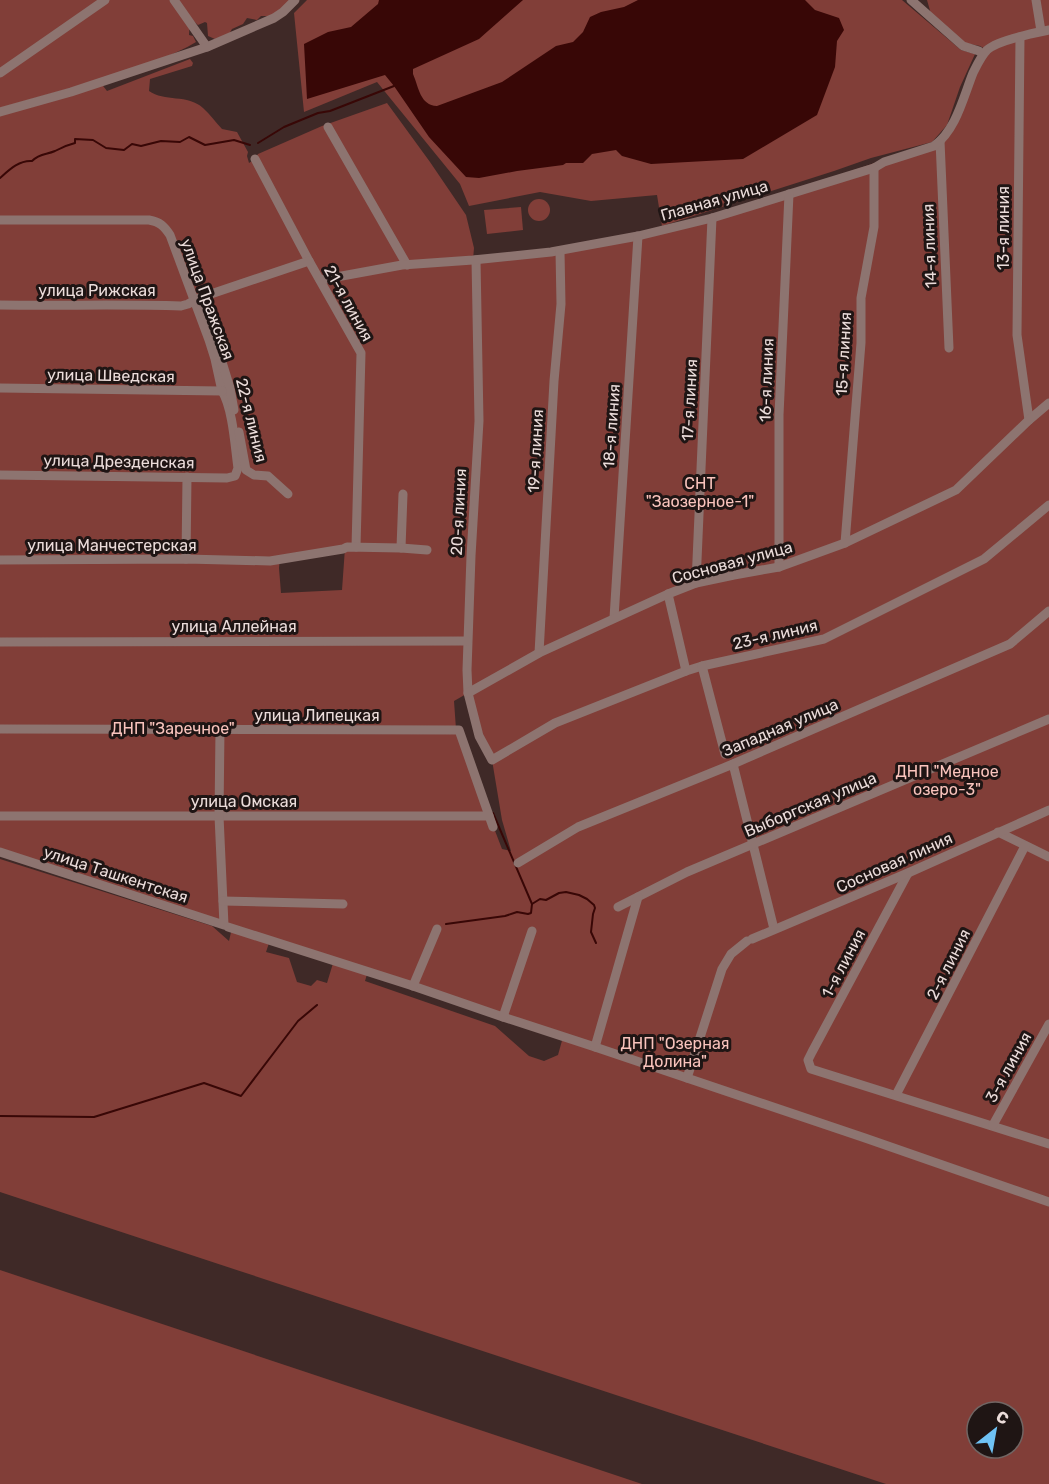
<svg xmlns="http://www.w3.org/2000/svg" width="1049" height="1484" viewBox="0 0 1049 1484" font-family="Rubik,sans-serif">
<rect width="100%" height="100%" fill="#3f2927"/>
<g fill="#813e38" fill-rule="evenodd">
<path d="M0,0H295L270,16H261L257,20L247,18L243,24L232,29L229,34L215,39L208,36L207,23L205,22L198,25L190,18L189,35L193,36L196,42C173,56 149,63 124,72C83,85 41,96 0,108Z"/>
<polygon points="307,0 902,0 961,50 975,54 960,87 947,125 932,142 871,158 834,171 662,226 657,195 591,201 540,192 469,206 460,184 377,82 304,112 294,13"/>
<path d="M927,0H1049V1484H886L0,1192V859L212,926L229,941L232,928L0,852V112L100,82L107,91L190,59L193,63L192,66L150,79L149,91C164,102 188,94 203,108C210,114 216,123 222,129L237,132L248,152L247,156L249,163L255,159L258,154L322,126L387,103L430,162L466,215L474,248L473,260L551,252L712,218L940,141L987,50L980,46L965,43L931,14ZM345,548L342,590L281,593L279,568L280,557ZM468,693L492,760L502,820L511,851L502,849L456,729L454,701ZM270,940L334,960L327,983L317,980L311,986L297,982L289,958L266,952ZM368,971L563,1037L558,1055L544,1061L529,1056L495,1026L365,981ZM977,1412H1013V1448H977Z"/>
<circle cx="539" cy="210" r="11"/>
<polygon points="521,207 523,230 487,234 484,210"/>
<polygon points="0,1270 642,1484 0,1484"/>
</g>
<path fill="#380706" d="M379,0H523L479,39L413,69V74C419,88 420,105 437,106L502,82L556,46L573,42L583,32L590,17L601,12L624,7L638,0H805L815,10L839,18L844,30L837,41L835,67L817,115L743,159L651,164L622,156L616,150L592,154L583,163H566L563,165L517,171L479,178L466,177L429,137L394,86L385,75L307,99L304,44L328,32L351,27L378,4Z"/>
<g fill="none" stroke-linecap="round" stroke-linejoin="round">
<g stroke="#380706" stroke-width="2">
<polyline points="258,143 284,127 318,113 330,111 394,86"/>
<path d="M0,178C9,170 19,160 32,161C40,153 46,155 55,151C62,147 67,145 75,143V139L93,140L106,148L124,150L132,144L141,146L161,141L180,142L189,137L205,145L234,140L250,145"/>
<polyline points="493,813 532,904"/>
<polyline points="446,924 505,916 517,912 528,914 531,913 532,904 540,899 546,900 559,893 566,892 579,895 587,899 594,905 595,908 593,914 591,932 596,943"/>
<polyline points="0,1116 94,1117 204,1083 241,1096 298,1021 317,1005"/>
</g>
<g stroke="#8d7470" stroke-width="9">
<polyline points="174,0 207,47"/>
<polyline points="911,0 963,46 979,51"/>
<polyline points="1036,0 1041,31"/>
<polyline points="1020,37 1017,335 1029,420"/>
<polyline points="0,73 105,0"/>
<polyline points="0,112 71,92 207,47 274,18 283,12 295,0"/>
<polyline points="328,127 407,265"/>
<polyline points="940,141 949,348"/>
<polyline points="255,159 309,261 361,353 356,547"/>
<path d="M0,220H149C160,222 164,226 170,235L209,340L215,359L222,391C233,409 235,447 238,468L235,476L227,478L0,475"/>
<polyline points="476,260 479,421 471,556 467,670 468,693 479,736 492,760 555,723 686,671 702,666 824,639 984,559 1049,505"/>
<path d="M320,280L402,265L473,260L551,252L638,236L712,218L874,168L884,162L934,146C956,130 963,98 973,73C977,65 981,56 987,50C998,40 1034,33 1049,30"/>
<polyline points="202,297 230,388 234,410"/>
<path d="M0,305C60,306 120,304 181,306L188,304L199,298L309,261"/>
<polyline points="0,388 222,391"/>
<polyline points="239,432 246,470 254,475 268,476 288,494"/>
<polyline points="845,543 861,343 861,298 874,227 874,168"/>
<polyline points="401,548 403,494"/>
<polyline points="186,559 187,477"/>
<polyline points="0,560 186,559 270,561 343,549 347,547 401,548 427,550"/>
<polyline points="779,567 779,415 789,194"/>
<polyline points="696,583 712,218"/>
<polyline points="668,594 686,671"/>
<polyline points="614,618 638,236"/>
<polyline points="0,642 467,641"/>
<polyline points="539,653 554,381 561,304 560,251"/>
<polyline points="702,666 725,754"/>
<polyline points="468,693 539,653 668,594 696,583 734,575 779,567 845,543 956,490 1029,420 1049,403"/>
<polyline points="0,729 459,730 493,827"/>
<polyline points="733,764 774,929"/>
<polyline points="0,816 489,816"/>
<polyline points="998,832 1049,857"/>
<polyline points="0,852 224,925 219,816 220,730"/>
<polyline points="518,863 578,827 733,764 1010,644 1049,611"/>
<polyline points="908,873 812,1052 808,1060 811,1069 1049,1144"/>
<polyline points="223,901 343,904"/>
<polyline points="618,907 687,872 1049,719"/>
<polyline points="228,927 413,986 500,1016 595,1047 865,1138 1049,1202"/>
<polyline points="752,939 908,873 1049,810"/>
<polyline points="413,986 437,929"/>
<polyline points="503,1017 532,931"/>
<polyline points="595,1047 638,897"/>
<polyline points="687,1078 722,969 731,954 747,941"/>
<polyline points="896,1095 1025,846"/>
<polyline points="993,1125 1049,1024"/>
</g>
</g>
<g text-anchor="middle" stroke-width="6" stroke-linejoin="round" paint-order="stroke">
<g font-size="16" fill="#ebdcda" stroke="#1f1514">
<text transform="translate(714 200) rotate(-16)" y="6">Главная улица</text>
<text transform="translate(1003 228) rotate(-90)" y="6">13-я линия</text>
<text transform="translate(929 246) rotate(-92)" y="6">14-я линия</text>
<text x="97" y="296">улица Рижская</text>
<text transform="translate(208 299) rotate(70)" y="6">улица Пражская</text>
<text transform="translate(349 303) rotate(61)" y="6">21-я линия</text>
<text transform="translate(843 354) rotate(-87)" y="6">15-я линия</text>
<text transform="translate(111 375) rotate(1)" y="6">улица Шведская</text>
<text transform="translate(766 380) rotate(-88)" y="6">16-я линия</text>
<text transform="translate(689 400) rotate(-87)" y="6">17-я линия</text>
<text transform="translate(252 420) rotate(76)" y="6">22-я линия</text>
<text transform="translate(611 426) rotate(-86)" y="6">18-я линия</text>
<text transform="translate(535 451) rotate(-87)" y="6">19-я линия</text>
<text transform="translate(119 461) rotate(1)" y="6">улица Дрезденская</text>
<text transform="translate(458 512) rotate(-87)" y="6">20-я линия</text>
<text x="112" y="551">улица Манчестерская</text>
<text transform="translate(732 562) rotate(-15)" y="6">Сосновая улица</text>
<text x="234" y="632">улица Аллейная</text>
<text transform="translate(775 634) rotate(-13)" y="6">23-я линия</text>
<text x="317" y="721">улица Липецкая</text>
<text transform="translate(780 727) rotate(-23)" y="6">Западная улица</text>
<text x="244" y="807">улица Омская</text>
<text transform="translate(810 804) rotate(-23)" y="6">Выборгская улица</text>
<text transform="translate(894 862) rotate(-24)" y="6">Сосновая линия</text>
<text transform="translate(116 874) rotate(18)" y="6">улица Ташкентская</text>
<text transform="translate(843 963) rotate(-62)" y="6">1-я линия</text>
<text transform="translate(948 964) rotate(-63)" y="6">2-я линия</text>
<text transform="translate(1008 1067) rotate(-61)" y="6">3-я линия</text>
</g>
<g font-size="16" fill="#fac4bd" stroke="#1f1514">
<text x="700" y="489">СНТ<tspan x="700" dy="18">"Заозерное-1"</tspan></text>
<text x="173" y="734">ДНП "Заречное"</text>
<text x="947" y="777">ДНП "Медное<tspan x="947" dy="18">озеро-3"</tspan></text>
<text x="675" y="1049">ДНП "Озерная<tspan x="675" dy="18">Долина"</tspan></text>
</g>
</g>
<g transform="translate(995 1430) rotate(31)"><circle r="28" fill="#1f1514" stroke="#716563" stroke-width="1.5"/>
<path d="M0-4.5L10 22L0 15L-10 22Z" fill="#6fc2f4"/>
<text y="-9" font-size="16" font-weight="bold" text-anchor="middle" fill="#ebdcda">С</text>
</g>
</svg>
